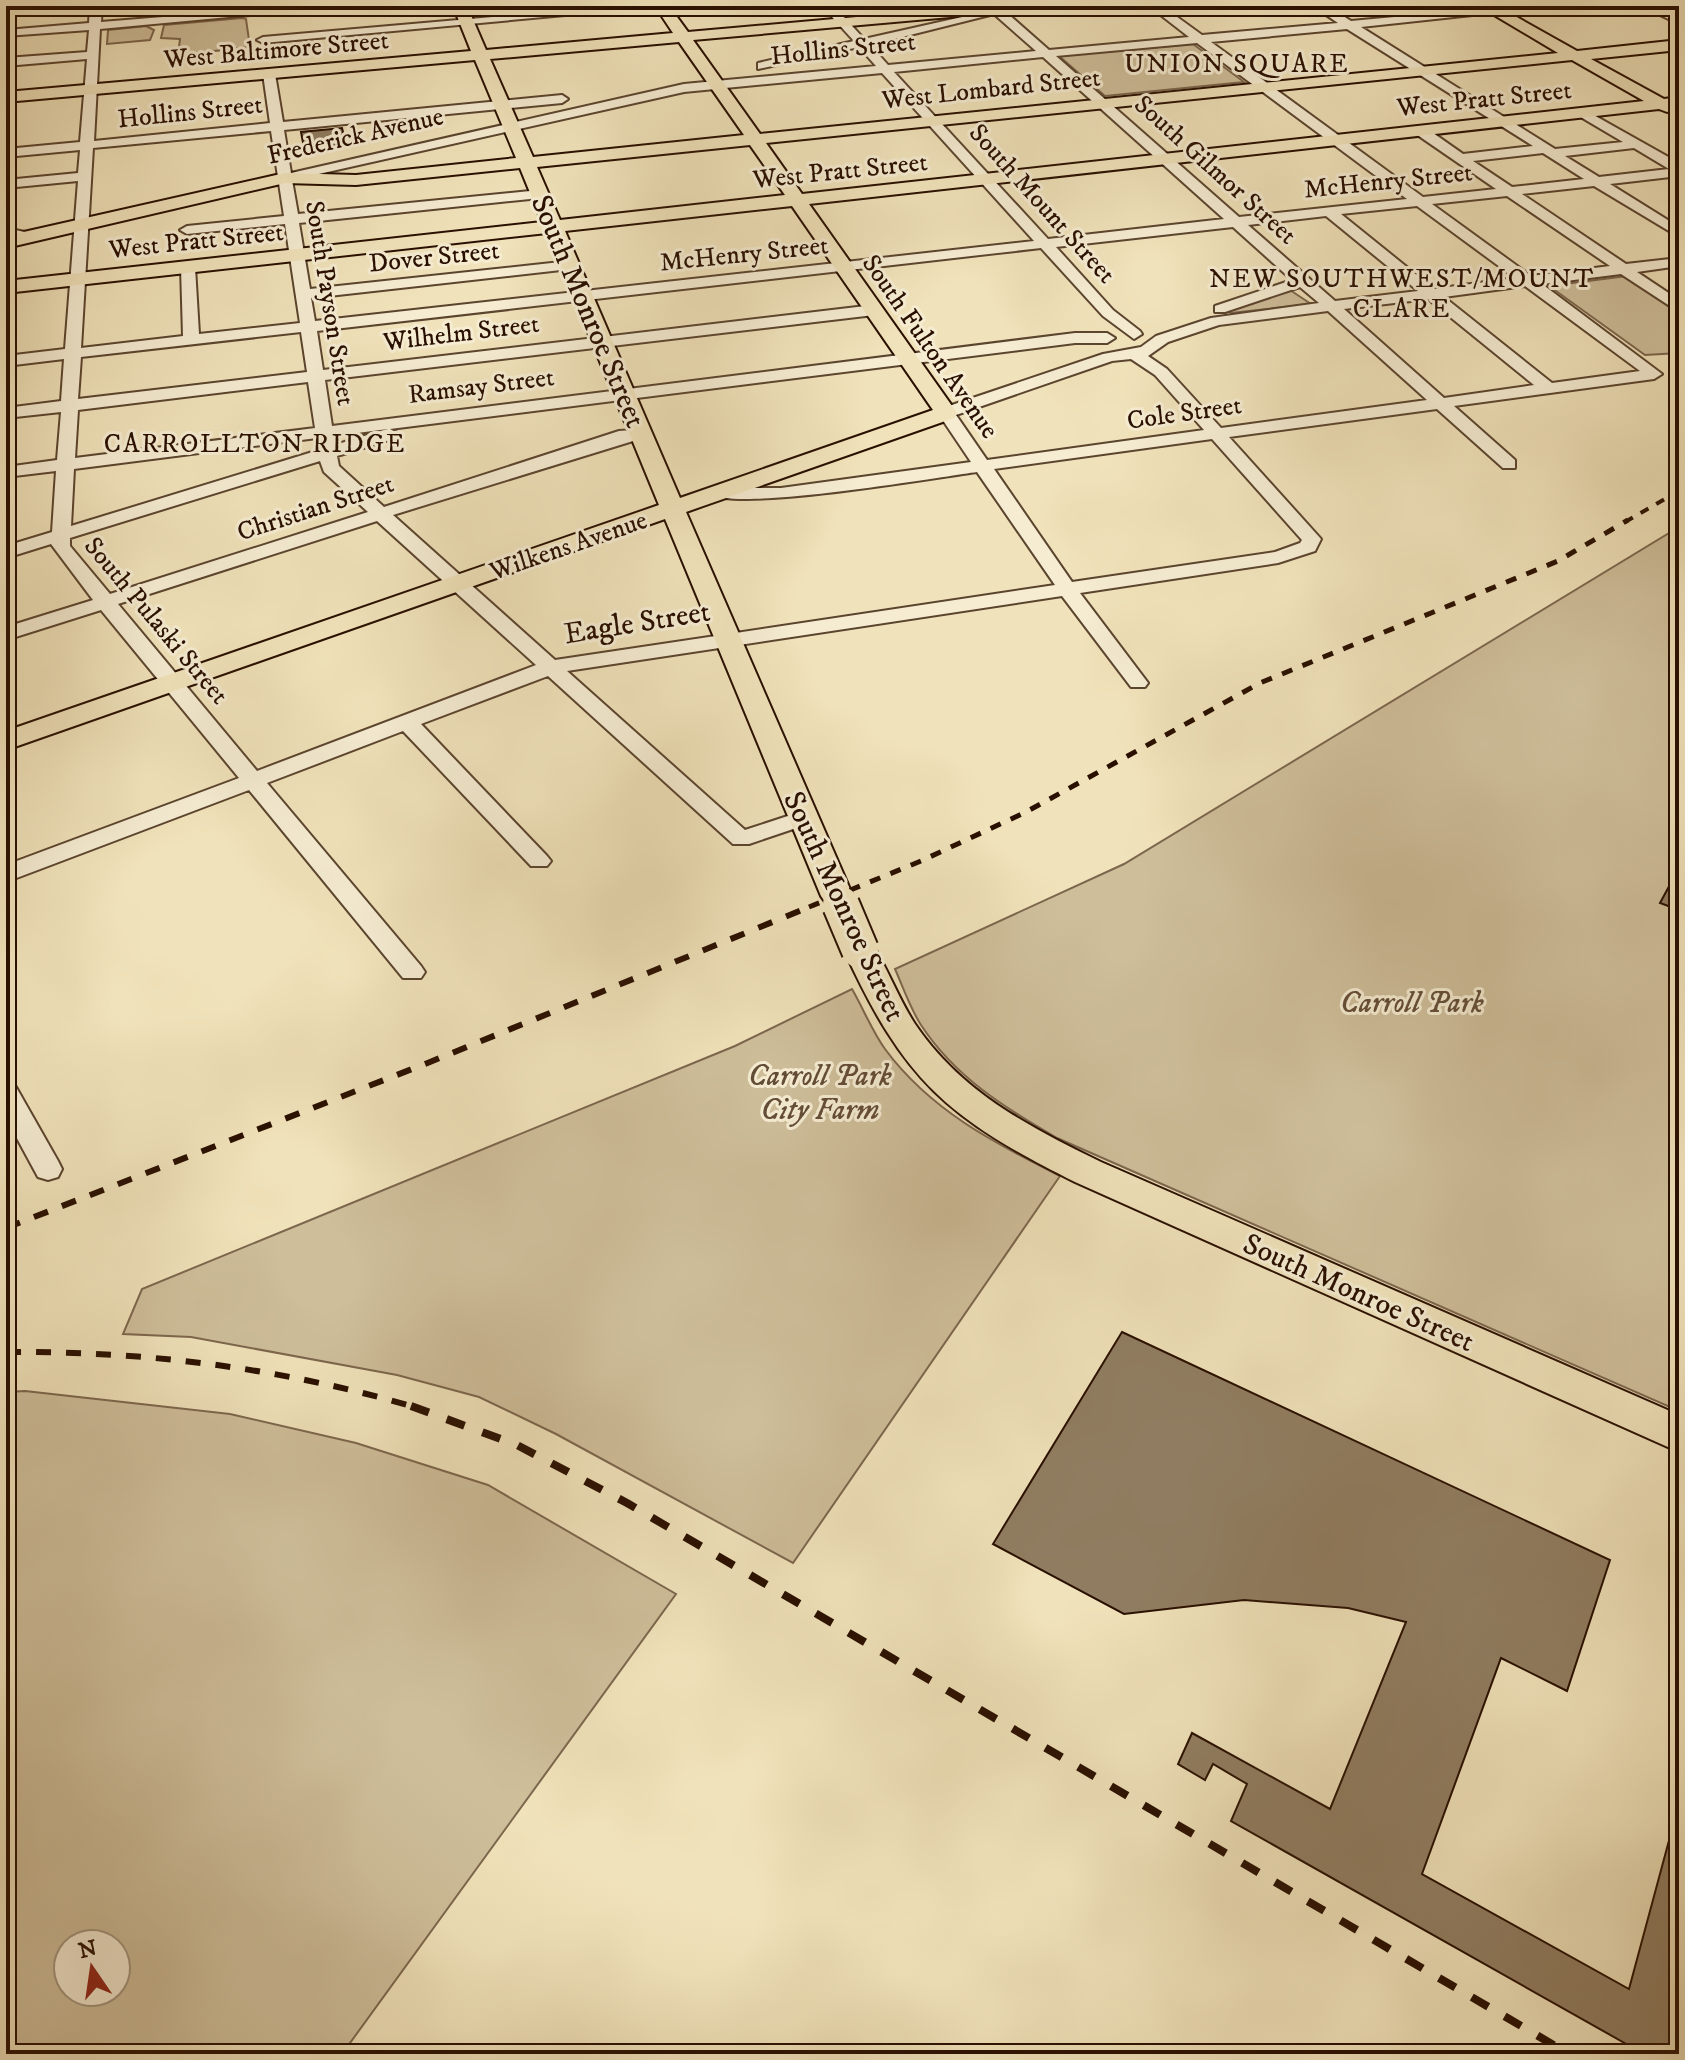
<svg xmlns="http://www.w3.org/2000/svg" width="1685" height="2060" viewBox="0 0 1685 2060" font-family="'IM FELL DW Pica',serif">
<rect width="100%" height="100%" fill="#f0e2ba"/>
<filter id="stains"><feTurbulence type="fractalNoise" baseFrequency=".0025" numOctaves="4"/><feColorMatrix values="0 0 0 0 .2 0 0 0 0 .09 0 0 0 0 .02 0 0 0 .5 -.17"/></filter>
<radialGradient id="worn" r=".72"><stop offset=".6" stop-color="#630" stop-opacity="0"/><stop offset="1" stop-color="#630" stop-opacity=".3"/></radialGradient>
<g fill="#cebe9a" stroke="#7c664d" stroke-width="2" fill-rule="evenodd">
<polygon points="242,18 246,19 250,47 178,55 180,39 161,38 164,25"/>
<polygon points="146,26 154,30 150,40 107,44 108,30"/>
<polygon points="1193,44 1244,82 1105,96 1059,56"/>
<polygon points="1627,276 1679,309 1679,353 1645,355 1549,286"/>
<polygon points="1290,290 1311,304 1231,313 1225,310"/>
<path d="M1679,527V1411L1057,1138C1005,1108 955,1077 921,1025C910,1008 903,987 895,969L1124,864Z"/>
<path d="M852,989C863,1008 872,1031 885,1049C930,1110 994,1143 1060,1176L793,1563L556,1434L479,1397L397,1375L191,1337L123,1334L142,1289L735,1046Z"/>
<path d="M25,1391L230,1414L356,1443L488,1485L676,1594L342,2054H6V1392ZM68,1944H116V1992H68Z"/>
</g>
<g fill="#907d61" stroke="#290f00" stroke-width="2">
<polygon points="342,128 346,144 304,148 301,132"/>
<polygon points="1679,868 1679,910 1660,903"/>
<polygon points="1122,1332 1610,1560 1567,1691 1501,1658 1422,1874 1629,1989 1674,1822 1679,1823 1679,2054 1644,2054 1231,1821 1247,1784 1213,1764 1205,1780 1178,1764 1192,1733 1330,1809 1406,1622 1348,1608 1244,1600 1124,1614 993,1544"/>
</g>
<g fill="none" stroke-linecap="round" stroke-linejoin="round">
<defs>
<g id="minor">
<polygon points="6,6 53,6 6,12"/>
<path d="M90,6H102L101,22L301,6H348L100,29L94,141L270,123L263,74L269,70L275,74L283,122L562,95L568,99L562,103L284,130L291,173L684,84L876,66L859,47L758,69V63L854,41L822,6H834L864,39L980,13L986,6H999L1049,50L1189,37L1149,6H1162L1202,35L1338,23L1313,6H1327L1351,21L1514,6H1555L1361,27L1555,149L1623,142L1579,116V110L1583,109L1679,163V176L1610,184L1679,227V237L1594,186L1522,194L1626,264L1679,258V266L1637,272L1679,300V312L1621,274L1542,284L1662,374L1654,379L1454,406L1515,460V468H1503L1437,409L1229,437L1321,539L1315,551L1278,563L1080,593L1145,679L1148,683L1145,687H1131L1062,596L567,671L745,830L803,811L814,818L811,823L749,844H733L548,676L421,724L547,856L551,861L547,866H531L403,731L267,783L421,966L425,972L421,978H403L249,790L6,882V865L239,778L101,610L6,640V627L93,600L51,544L6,558V546L52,532L56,471L6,477V467L57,460L61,412L6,418V408L61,401L64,359L6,366V356L65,349L78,181L6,188V180L78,173L80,150L6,157V149L80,142L87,59L6,66V58L87,52L89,30L6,36V30L89,23ZM994,14L1036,51L888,65L870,45ZM1347,29L1533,146L1463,154L1426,128H1416V134L1496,189L1423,197L1211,42ZM1197,43L1407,199L1239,217L1056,56ZM1043,57L1224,219L1048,239L894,72ZM882,73L1034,241L315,321L311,298L570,269L577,265L570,261L310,289L299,223L540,198L547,194L540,190L298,214L292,180L684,92ZM271,131L284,216L187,226L180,230L187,234L285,224L300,323L199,334L195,267L188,263L181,267L183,336L81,348L93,148ZM1634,148L1669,169L1599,177L1565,156ZM1543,153L1584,179L1512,187L1473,161ZM1507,196L1610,266L1531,276L1432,204ZM1417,206L1515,278L1434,289L1341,214ZM1326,216L1418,291L1335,301L1248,225ZM1233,227L1292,280L1215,306V312H1225L1300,287L1319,303L1211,318L1156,336L1141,347L1103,354L940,409L938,413L971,462L781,488H720L711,493C730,513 939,477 977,472L1055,585L555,660L393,515L646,437V429L619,431L384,507L339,466L337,456L396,438L399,434L390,429L1075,343H1107L1115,338L1107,333H1075L332,426L325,380L874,315L882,310L874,305L323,370L317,331L1041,248L1103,316L1134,339L1142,334L1140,331L1113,310L1056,247ZM1525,286L1640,371L1552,383L1444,297ZM1428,299L1534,385L1444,398L1344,309ZM1328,311L1427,400L1221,428L1167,369L1148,356L1168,342L1219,325ZM301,332L307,372L78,399L81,357ZM1131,359L1155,375L1204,430L987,460L956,415L1112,361ZM308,382L315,428L75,458L78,410ZM388,429L384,430L335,445L334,436ZM317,438L319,450L71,526L74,469ZM1212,439L1302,540L1300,543L1275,552L1072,582L994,469ZM320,461L324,472L368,512L110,594L70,546V538ZM377,521L536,665L257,771L118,604Z"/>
<polygon points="619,6 663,6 263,43 257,40 263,37"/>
<polygon points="1641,6 1656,6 1679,17 1679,24"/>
<polygon points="6,228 34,234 36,237 29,241 6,236"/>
<polygon points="6,1084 16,1087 58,1161 62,1169 58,1177 48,1180 38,1177 6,1118"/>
</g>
<g id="major">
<path d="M453,6H467L486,50L673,33L655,6H669L688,32L979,6H1035L1028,10L693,40L760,134L1558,53L1479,6H1497L1577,51L1679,40V50L1591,59L1664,99L1679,97V107L1667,112L1659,109L809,204L957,413L954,418L686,512L853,896L848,903L837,906L826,903L821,896L665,519L6,750V731L659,505L547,233L6,293V281L542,222L520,168L356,185L285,183L6,248V236L285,173L356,175L516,158L475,60L6,102V92L471,51ZM679,42L744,135L533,157L490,59ZM1572,60L1644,101L802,194L766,143ZM750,145L785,195L560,220L537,167ZM792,206L933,410L680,498L565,231Z"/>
<path d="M860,939L871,942C888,969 898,998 915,1024C961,1092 1029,1127 1101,1162L1679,1415V1452L1075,1182C947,1118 904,1081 844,950L849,942Z"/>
</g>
</defs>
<use href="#minor" stroke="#5b442e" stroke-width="4"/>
<use href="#major" stroke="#290f00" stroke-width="4"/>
<use href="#minor" fill="#f5ecd2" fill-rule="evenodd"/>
<use href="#major" fill="#f0e2ba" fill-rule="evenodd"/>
<polyline stroke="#290f00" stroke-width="4" stroke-dasharray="9 9" stroke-linecap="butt" points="1625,522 1679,491"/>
<polyline stroke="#290f00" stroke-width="5" stroke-dasharray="11 11" stroke-linecap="butt" points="809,907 921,861 1026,812 1260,683 1558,561 1628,520"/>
<g stroke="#290f00" stroke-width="6" stroke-dasharray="15 15" stroke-linecap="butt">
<polyline points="6,1228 430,1062 814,905"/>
<path d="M6,1352C147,1351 282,1368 418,1408"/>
</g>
<polyline stroke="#290f00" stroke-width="8" stroke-dasharray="19 19" stroke-linecap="butt" points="411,1406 517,1445 627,1503 1569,2054"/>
<defs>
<polyline id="major-bridge-far1" points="837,896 842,907"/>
<polyline id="major-bridge" points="841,905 860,950"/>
</defs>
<use href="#major-bridge-far1" stroke="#290f00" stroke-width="31" stroke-linecap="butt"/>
<use href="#major-bridge" stroke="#290f00" stroke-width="40" stroke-linecap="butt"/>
<use href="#major-bridge-far1" stroke="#f0e2ba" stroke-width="28"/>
<use href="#major-bridge" stroke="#f0e2ba" stroke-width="36"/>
</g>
<g text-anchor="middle" stroke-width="6" stroke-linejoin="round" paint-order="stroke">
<g font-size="26" fill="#290f00" stroke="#f5ecd2">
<text transform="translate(843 48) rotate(-6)" y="9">Hollins Street</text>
<text transform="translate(276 49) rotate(-5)" y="9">West Baltimore Street</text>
<text transform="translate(991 88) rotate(-6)" y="9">West Lombard Street</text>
<text transform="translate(1484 98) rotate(-6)" y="9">West Pratt Street</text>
<text transform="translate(190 111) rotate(-6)" y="9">Hollins Street</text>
<text transform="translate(355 135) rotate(-13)" y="9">Frederick Avenue</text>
<text transform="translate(1216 169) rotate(42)" y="9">South Gilmor Street</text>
<text transform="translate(840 170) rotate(-6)" y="9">West Pratt Street</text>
<text transform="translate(1388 180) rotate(-6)" y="9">McHenry Street</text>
<text transform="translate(1043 203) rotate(48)" y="9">South Mount Street</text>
<text transform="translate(196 240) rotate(-6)" y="9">West Pratt Street</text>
<text transform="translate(744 253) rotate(-6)" y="9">McHenry Street</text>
<text transform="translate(434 256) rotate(-6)" y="9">Dover Street</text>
<text transform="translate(331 303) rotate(81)" y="9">South Payson Street</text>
<text transform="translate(461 332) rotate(-7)" y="9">Wilhelm Street</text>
<text transform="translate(931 346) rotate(55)" y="9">South Fulton Avenue</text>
<text transform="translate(481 385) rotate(-7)" y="9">Ramsay Street</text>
<text transform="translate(1184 412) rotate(-8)" y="9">Cole Street</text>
<text transform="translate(315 507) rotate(-18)" y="9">Christian Street</text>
<text transform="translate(568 545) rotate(-19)" y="9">Wilkens Avenue</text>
<text transform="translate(157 620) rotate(50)" y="9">South Pulaski Street</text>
</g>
<g font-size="26" letter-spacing="2" fill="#290f00" stroke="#f5ecd2">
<text x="1237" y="72">UNION SQUARE</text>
<text x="1402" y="287">NEW SOUTHWEST/MOUNT<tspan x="1402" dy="30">CLARE</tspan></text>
<text x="255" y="452">CARROLLTON RIDGE</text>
</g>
<g font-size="30" fill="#290f00" stroke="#f5ecd2">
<text transform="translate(589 311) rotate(67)" y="10">South Monroe Street</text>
<text transform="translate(637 622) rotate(-9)" y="10">Eagle Street</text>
<text transform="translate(845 906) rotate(65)" y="10">South Monroe Street</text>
<text transform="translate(1359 1292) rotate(24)" y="10">South Monroe Street</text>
</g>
<g font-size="30" font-style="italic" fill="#634c36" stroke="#f5ecd2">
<text x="1412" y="1012">Carroll Park</text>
<text x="820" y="1085">Carroll Park<tspan x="820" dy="34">City Farm</tspan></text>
</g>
</g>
<rect width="1685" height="2060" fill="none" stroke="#f0e2ba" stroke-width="32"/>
<rect x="8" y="8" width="1669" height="2044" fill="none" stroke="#290f00" stroke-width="4"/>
<rect x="16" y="16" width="1653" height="2028" fill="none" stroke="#290f00" stroke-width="2"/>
<g transform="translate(92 1968) rotate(347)"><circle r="38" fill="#f5ecd2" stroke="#a3947e" stroke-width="2"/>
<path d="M0-6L14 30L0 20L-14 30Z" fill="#8f2418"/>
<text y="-12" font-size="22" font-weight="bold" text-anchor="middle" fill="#290f00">N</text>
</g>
<rect width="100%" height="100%" filter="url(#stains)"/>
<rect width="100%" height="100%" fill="url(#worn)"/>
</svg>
